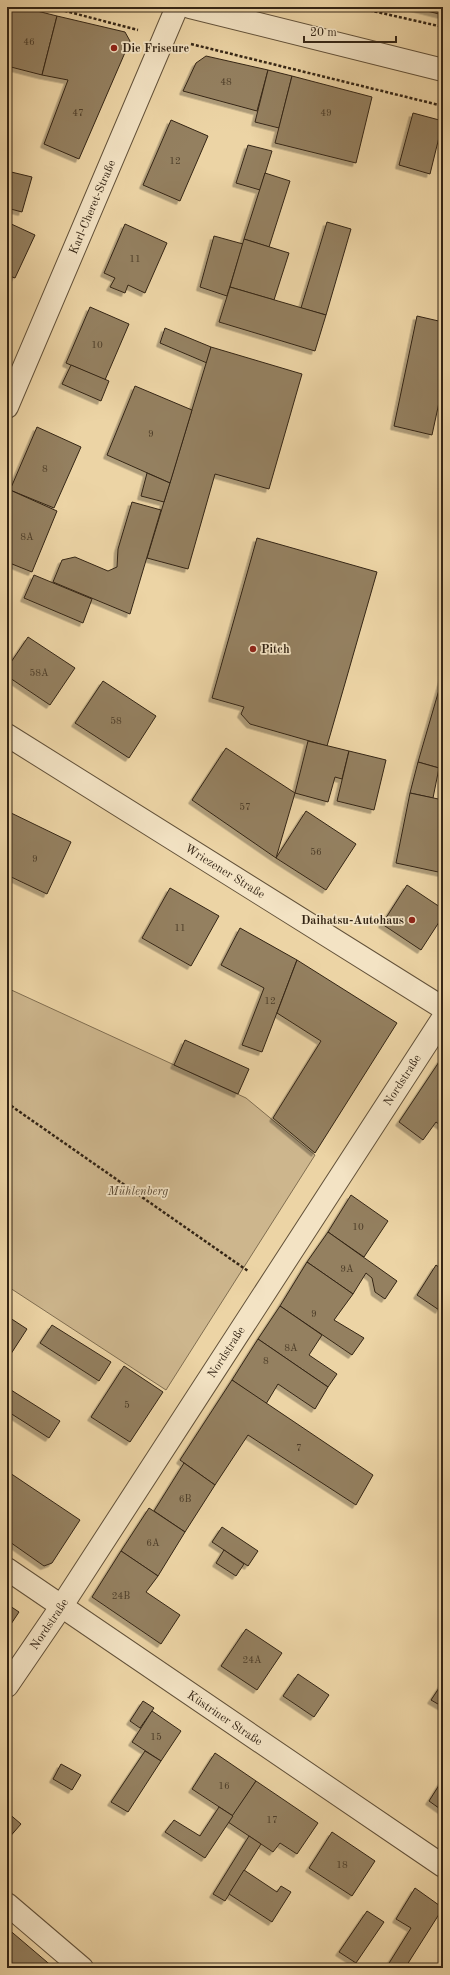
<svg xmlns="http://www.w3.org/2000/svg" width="450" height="1975" viewBox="0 0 450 1975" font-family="'Old Standard TT',serif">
<defs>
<filter id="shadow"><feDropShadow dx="-3.5" dy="3.5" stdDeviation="0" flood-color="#0004"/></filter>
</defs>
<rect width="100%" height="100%" fill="#ecd4a5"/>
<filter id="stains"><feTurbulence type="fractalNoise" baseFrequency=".005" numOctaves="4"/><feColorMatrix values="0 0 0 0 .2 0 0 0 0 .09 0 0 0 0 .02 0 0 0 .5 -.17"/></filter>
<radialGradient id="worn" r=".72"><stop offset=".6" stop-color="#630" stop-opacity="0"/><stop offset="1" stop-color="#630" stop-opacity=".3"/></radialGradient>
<polygon fill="#cdb68d" stroke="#806e51" points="7,988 246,1098 315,1155 166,1390 7,1286"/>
<g fill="#948060" stroke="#342515" filter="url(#shadow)">
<polygon points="7,7 21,7 57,16 42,75 7,66"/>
<polygon points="411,7 443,7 443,15"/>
<polygon points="57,16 125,32 130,41 79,159 44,144 68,80 42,75"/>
<polygon points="206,56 268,70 257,111 183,91 196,63"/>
<polygon points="268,70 292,76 279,128 255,122"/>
<polygon points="292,76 372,97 356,163 275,143"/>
<polygon points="413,113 443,121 430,174 399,165"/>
<polygon points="171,120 208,136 180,201 143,185"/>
<polygon points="248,145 272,151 260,190 236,183"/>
<polygon points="7,171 32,177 22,212 7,208"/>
<polygon points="265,173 290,181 269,247 244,239"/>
<polygon points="7,222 35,235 15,278 7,275"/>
<polygon points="327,222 351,229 326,315 301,308"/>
<polygon points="125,224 167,243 145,293 128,285 125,293 110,287 115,278 104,273"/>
<polygon points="214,236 243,244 227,296 200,287"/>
<polygon points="244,239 289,253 274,300 230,287"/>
<polygon points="230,287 326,315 315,351 219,322"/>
<polygon points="90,307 129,324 105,380 66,363"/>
<polygon points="417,316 443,322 443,384 432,435 394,426"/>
<polygon points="165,328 211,347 207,363 160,343"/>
<polygon points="211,347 302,374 269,489 215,474 188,569 147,558"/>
<polygon points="71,365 109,381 101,401 62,384"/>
<polygon points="135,386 192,410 170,483 107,455"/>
<polygon points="37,427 81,447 54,508 10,490"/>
<polygon points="147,473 170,483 164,502 141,496"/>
<polygon points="10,490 57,511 32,572 7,562 7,496"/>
<polygon points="132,502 161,510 130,614 53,582 62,560 75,557 108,571 117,567 118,549"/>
<polygon points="257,538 377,572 327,746 250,724 241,714 244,707 212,698"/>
<polygon points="34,575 92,599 83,623 24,598"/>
<polygon points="28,637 75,668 50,705 7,676 7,668"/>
<polygon points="443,676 443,754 439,768 418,762"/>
<polygon points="103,681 156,716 129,758 75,723"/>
<polygon points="308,741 349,751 342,779 335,777 328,802 295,793"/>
<polygon points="226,748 295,793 276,858 192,800"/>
<polygon points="349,751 386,760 374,810 337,801"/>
<polygon points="418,762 439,768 433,798 410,793"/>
<polygon points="410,793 443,800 443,873 396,863"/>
<polygon points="7,811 71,842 47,894 7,875"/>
<polygon points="306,811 356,844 326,890 276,858"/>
<polygon points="407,885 443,909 443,916 421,950 382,924"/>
<polygon points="170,888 219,916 191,966 142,938"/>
<polygon points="240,928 297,960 262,1052 242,1045 264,988 221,965"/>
<polygon points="297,960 397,1023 315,1153 273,1118 321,1041 277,1013"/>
<polygon points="185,1040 249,1069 238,1094 174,1065"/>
<polygon points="441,1059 443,1061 443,1127 436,1122 423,1140 399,1122"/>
<polygon points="351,1195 388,1221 364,1257 328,1232"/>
<polygon points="328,1232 397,1281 385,1299 375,1292 372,1278 366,1273 353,1294 307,1262"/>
<polygon points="307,1262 353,1294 334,1320 364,1338 352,1355 280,1306"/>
<polygon points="436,1265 443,1270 443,1303 439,1310 417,1295"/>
<polygon points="280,1306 322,1335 309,1355 337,1374 328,1387 258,1339"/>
<polygon points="7,1316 27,1329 7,1360"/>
<polygon points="52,1325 111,1362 99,1381 40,1343"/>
<polygon points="258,1339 328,1387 315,1409 278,1384 266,1404 232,1380"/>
<polygon points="124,1366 163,1392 130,1442 91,1417"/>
<polygon points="232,1380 373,1475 356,1505 248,1435 215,1485 180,1460"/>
<polygon points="11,1390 60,1421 49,1438 7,1411 7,1397"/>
<polygon points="184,1463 215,1485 185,1532 154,1511"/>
<polygon points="7,1471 80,1520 52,1563 44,1566 7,1540"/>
<polygon points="149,1508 185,1532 158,1576 121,1551"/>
<polygon points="222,1527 258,1551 248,1566 212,1542"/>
<polygon points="224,1550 244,1564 236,1576 216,1563"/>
<polygon points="121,1551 158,1576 146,1592 180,1615 161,1644 92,1597"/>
<polygon points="7,1604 19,1612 7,1630"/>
<polygon points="246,1629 282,1653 257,1690 221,1666"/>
<polygon points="298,1674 329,1695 314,1717 283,1696"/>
<polygon points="443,1682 443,1707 431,1700"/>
<polygon points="143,1701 154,1708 140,1728 130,1721"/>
<polygon points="152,1711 181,1731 161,1761 132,1742"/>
<polygon points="145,1751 161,1761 128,1812 111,1802"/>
<polygon points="215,1753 256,1781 233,1816 192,1789"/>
<polygon points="61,1764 81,1775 72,1790 53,1779"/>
<polygon points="443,1779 443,1811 429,1801"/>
<polygon points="256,1781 318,1823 297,1854 280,1843 273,1852 228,1822"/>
<polygon points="219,1807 233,1816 205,1858 165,1832 174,1820 200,1836"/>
<polygon points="7,1812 21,1824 7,1840"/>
<polygon points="332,1832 375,1861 352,1896 309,1868"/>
<polygon points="249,1836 261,1844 225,1901 213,1894"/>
<polygon points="244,1870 277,1892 281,1886 291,1892 272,1922 229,1894"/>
<polygon points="415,1888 443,1908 405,1968 386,1968 411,1928 396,1919"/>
<polygon points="367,1911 384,1922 356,1963 339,1952"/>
<polygon points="7,1928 54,1968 7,1968"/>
</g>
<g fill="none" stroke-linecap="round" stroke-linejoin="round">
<defs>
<g id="minor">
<polyline points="190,7 443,70"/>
<polyline points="7,407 177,7"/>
<polyline points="7,735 443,1008"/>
<polyline points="7,1569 443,1866"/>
<polyline points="7,1686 61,1607 443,1018"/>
<polyline points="7,1904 82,1968"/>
</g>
</defs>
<use href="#minor" stroke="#625139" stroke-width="24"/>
<g stroke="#342515" stroke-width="2.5" stroke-dasharray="3 2" stroke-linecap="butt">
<polyline points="50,7 138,30"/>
<polyline points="355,7 443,27"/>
<polyline points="191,44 443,106"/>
<polyline points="7,1103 248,1271"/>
</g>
<use href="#minor" stroke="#f3e3c4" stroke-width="22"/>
</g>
<g fill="#8f2418" stroke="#f3e3c4" stroke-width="1.5">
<circle cx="114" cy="48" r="4"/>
<circle cx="253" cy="649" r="4"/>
<circle cx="412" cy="920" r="4"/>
</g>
<g text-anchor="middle" stroke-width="3.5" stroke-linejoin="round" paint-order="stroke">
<g font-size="10" fill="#4c3c28">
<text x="29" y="45">46</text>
<text x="226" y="85">48</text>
<text x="78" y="116">47</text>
<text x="326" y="116">49</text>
<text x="175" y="164">12</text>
<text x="135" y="262">11</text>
<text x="97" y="348">10</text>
<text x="151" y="437">9</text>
<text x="45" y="472">8</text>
<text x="27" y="540">8A</text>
<text x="39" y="676">58A</text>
<text x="116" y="724">58</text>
<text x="245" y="810">57</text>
<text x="316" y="855">56</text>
<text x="35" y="862">9</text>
<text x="180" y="931">11</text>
<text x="270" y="1004">12</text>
<text x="358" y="1230">10</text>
<text x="347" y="1272">9A</text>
<text x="314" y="1317">9</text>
<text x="291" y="1351">8A</text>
<text x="266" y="1364">8</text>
<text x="127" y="1408">5</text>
<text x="299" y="1451">7</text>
<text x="185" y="1502">6B</text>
<text x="153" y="1546">6A</text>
<text x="121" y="1599">24B</text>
<text x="252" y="1663">24A</text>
<text x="156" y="1740">15</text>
<text x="224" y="1789">16</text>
<text x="272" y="1823">17</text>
<text x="342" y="1868">18</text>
</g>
<g font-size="12" font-weight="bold" fill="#342515" stroke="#f3e3c4" text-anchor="start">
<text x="122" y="52">Die Friseure</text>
<text x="261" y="653">Pitch</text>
<text x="404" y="924" text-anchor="end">Daihatsu-Autohaus</text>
</g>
<g font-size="12" fill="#342515" stroke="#f3e3c4">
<text transform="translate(92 207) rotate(-67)" y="4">Karl-Cheret-Straße</text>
<text transform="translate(225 871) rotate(32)" y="4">Wriezener Straße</text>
<text transform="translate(402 1080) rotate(-57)" y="4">Nordstraße</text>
<text transform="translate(226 1352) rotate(-57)" y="4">Nordstraße</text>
<text transform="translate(49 1624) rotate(-56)" y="4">Nordstraße</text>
<text transform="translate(225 1718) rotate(34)" y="4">Küstriner Straße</text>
</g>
<g font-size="12" font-style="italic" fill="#5a4933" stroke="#f3e3c4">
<text x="138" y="1195">Mühlenberg</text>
</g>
</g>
<rect width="450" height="1975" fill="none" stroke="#ecd4a5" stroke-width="24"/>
<rect x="8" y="8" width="434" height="1959" fill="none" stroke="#342515" stroke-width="2"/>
<rect x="12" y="12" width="426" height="1951" fill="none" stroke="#342515"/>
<path d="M304 36v6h92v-6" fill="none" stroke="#342515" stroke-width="2"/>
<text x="310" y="36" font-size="12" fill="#342515" stroke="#f3e3c4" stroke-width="3" paint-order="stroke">20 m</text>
<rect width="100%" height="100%" filter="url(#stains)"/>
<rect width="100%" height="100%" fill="url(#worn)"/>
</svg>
